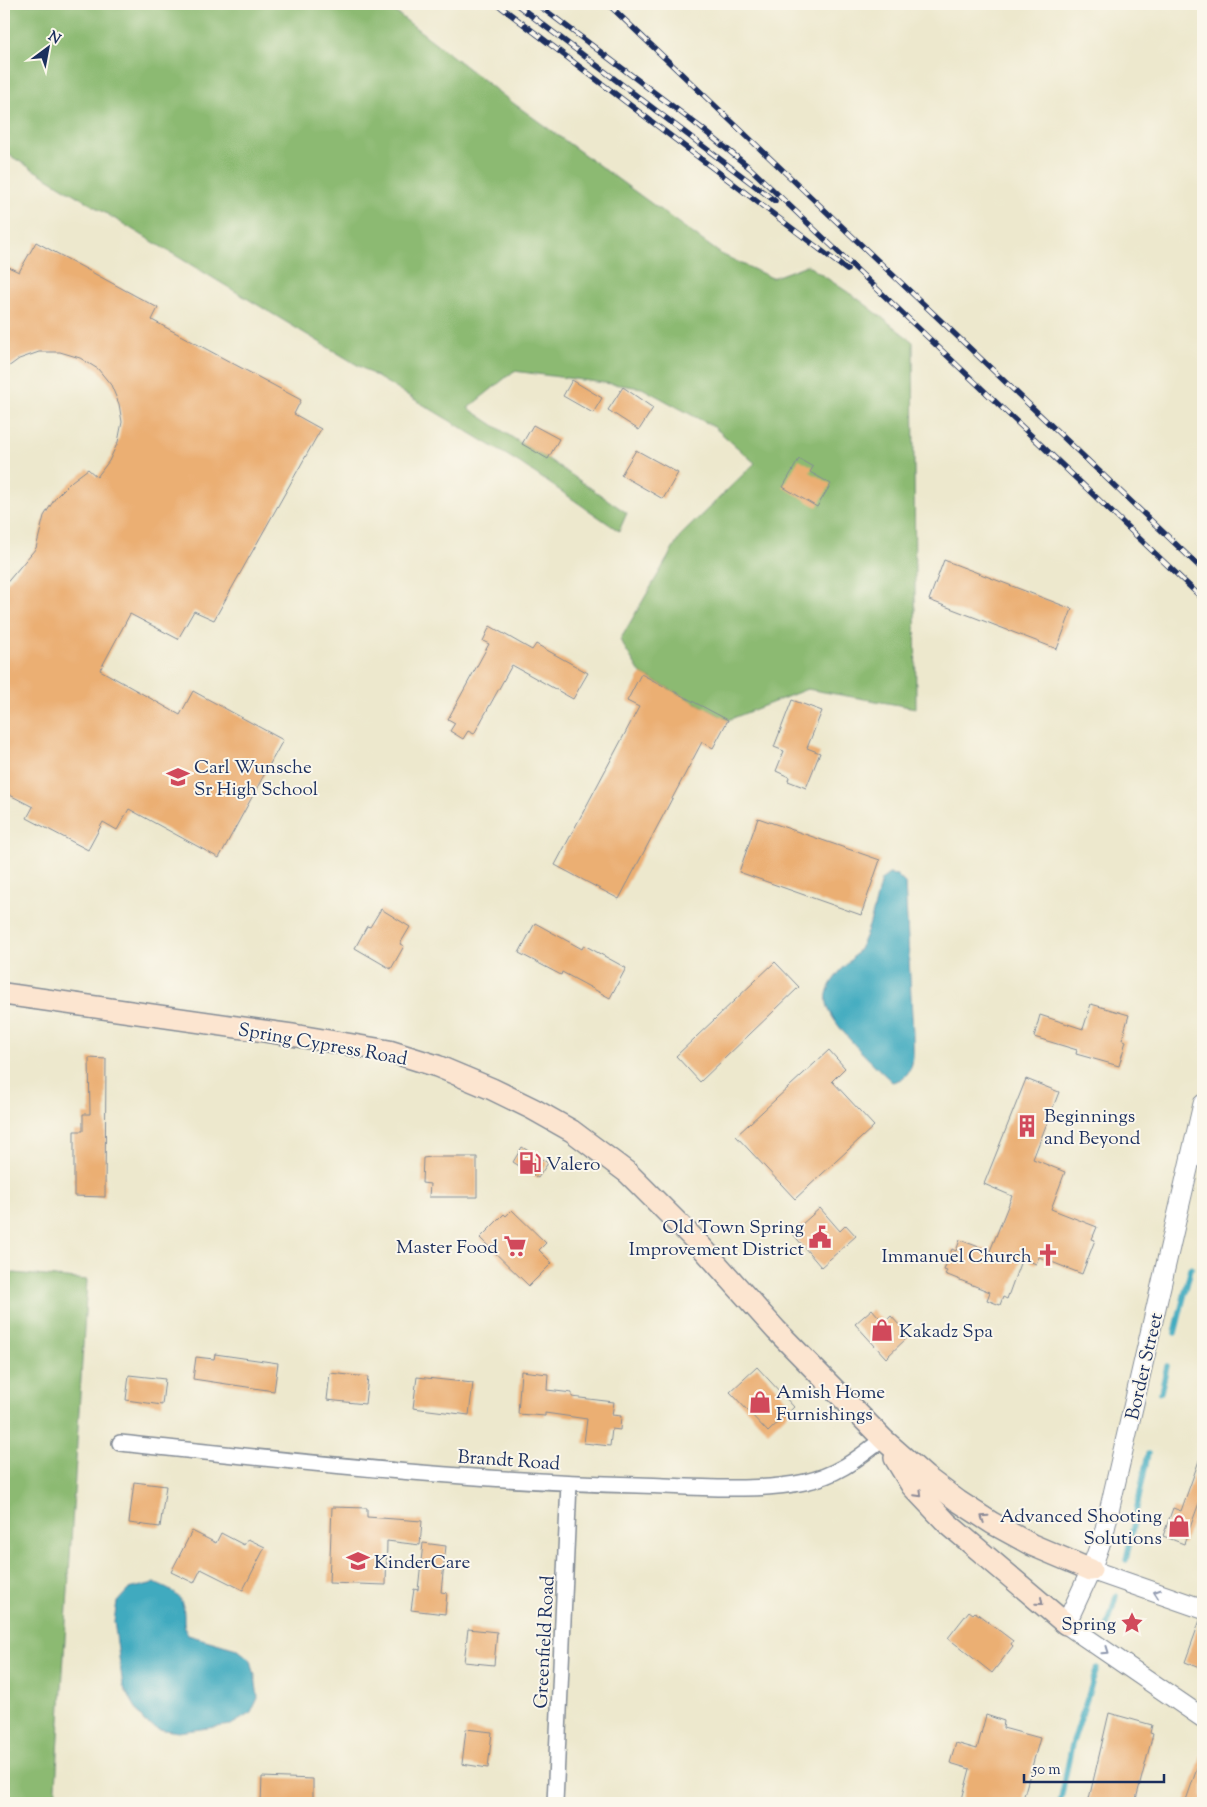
<svg xmlns="http://www.w3.org/2000/svg" width="1207" height="1807" viewBox="0 0 1207 1807" font-family="'Sorts Mill Goudy',serif">
<rect width="100%" height="100%" fill="#fbf7ec"/>
<filter id="ink" filterUnits="userSpaceOnUse"><feTurbulence type="fractalNoise" baseFrequency=".02" numOctaves="2"/><feDisplacementMap in="SourceGraphic" scale="10" xChannelSelector="R" yChannelSelector="G"/><feConvolveMatrix kernelMatrix="1 2 1 2 8 2 1 2 1" color-interpolation-filters="sRGB"/></filter>
<filter id="wash" filterUnits="userSpaceOnUse"><feTurbulence type="fractalNoise" baseFrequency=".0096" numOctaves="4" result="noise"/><feDisplacementMap in="SourceGraphic" scale="20" xChannelSelector="R" yChannelSelector="G"/><feGaussianBlur stdDeviation="1.12" result="paint"/><feColorMatrix in="noise" values="0 0 0 0 0 0 0 0 0 0 0 0 0 0 0 0 0 1.4 0 .05"/><feComposite in="paint" operator="in"/></filter>
<g filter="url(#wash)">
<rect width="100%" height="100%" fill="#ede8cd"/>
<g fill="#8cba72" stroke="#547468">
<polygon points="4,4 385,4 509,100 721,254 772,278 807,265 861,301 913,342 916,708 807,689 728,720 641,674 620,640 681,535 755,463 714,427 642,388 514,371 468,408 522,444 548,459 627,513 619,531 520,463 4,152"/>
<polygon points="4,1272 87,1280 55,1803 4,1803"/>
</g>
<g fill="#40aabf" stroke="#2e6c8e">
<path d="M889,874L897,875L905,883L913,1034C913,1055 917,1077 892,1082C875,1065 830,1025 827,1003C823,982 849,965 859,949C871,928 875,903 881,880Z"/>
<path d="M154,1583C172,1591 184,1594 184,1616C184,1624 184,1628 188,1635L237,1649L251,1660L255,1676L258,1698L251,1713L231,1725L178,1732L158,1729L144,1722L123,1686L114,1621L117,1602L129,1589Z"/>
</g>
<g fill="none" stroke-linecap="round" stroke-linejoin="round">
<g stroke="#40aabf" stroke-width="5.5">
<polyline points="1175,1333 1191,1268"/>
<polyline points="1161,1392 1167,1366"/>
<polyline points="1126,1560 1148,1454"/>
<polyline points="1107,1628 1116,1596"/>
<polyline points="1060,1803 1072,1745 1097,1668"/>
</g>
</g>
<g id="blocks">
<g fill="#ebaf73">
<polygon points="36,242 158,308 152,320 301,400 294,414 321,429 214,620 194,611 178,639 130,614 100,670 180,715 193,691 283,740 219,858 129,809 117,830 103,822 88,850 27,818 33,807 4,792 4,586 36,548 44,516 56,497 72,481 88,469 97,477 109,461 118,442 122,422 119,404 111,385 98,369 80,358 60,352 39,352 19,359 4,370 4,265 19,272"/>
<polygon points="572,380 602,398 593,413 563,396"/>
<polygon points="623,387 653,408 639,430 608,410"/>
<polygon points="533,425 559,439 548,459 522,444"/>
<polygon points="636,450 678,473 663,499 621,475"/>
<polygon points="799,459 813,467 810,472 831,484 817,507 783,487"/>
<polygon points="944,560 1072,609 1057,649 929,600"/>
<polygon points="490,626 532,650 536,644 588,673 573,699 512,665 474,734 468,731 463,739 450,731 455,723 448,719 489,644 483,641"/>
<polygon points="641,674 728,720 713,748 702,742 619,899 555,865 639,707 627,701"/>
<polygon points="792,700 822,711 807,748 820,753 806,788 788,781 789,777 776,771 784,751 774,747"/>
<polygon points="758,818 880,860 861,915 739,872"/>
<polygon points="381,909 410,927 400,944 404,946 391,969 355,948 367,926 370,927"/>
<polygon points="535,923 582,949 584,945 626,968 610,998 562,972 561,975 519,953"/>
<polygon points="775,962 799,987 700,1082 676,1056"/>
<polygon points="1091,1004 1129,1015 1122,1039 1126,1041 1119,1066 1076,1054 1077,1050 1034,1037 1040,1015 1083,1029"/>
<polygon points="829,1050 845,1068 832,1081 874,1126 795,1199 736,1136"/>
<polygon points="89,1058 106,1059 105,1197 74,1196 74,1131 83,1131 83,1114 90,1114"/>
<polygon points="1026,1079 1059,1092 1033,1159 1065,1172 1051,1209 1097,1227 1092,1239 1095,1240 1082,1274 1039,1257 1036,1264 1022,1258 1007,1299 1003,1297 1000,1305 987,1300 990,1292 945,1274 947,1271 944,1270 952,1249 956,1251 960,1240 990,1251 1012,1196 984,1184"/>
<polygon points="522,1147 548,1163 538,1178 513,1162"/>
<polygon points="431,1157 477,1157 477,1197 429,1197 430,1184 422,1183 423,1158"/>
<polygon points="820,1208 840,1231 846,1225 856,1236 821,1267 792,1233"/>
<polygon points="512,1210 546,1243 539,1250 552,1263 529,1286 480,1238 504,1214 506,1216"/>
<polygon points="872,1309 884,1323 891,1316 909,1336 886,1358 855,1324"/>
<polygon points="215,1354 278,1363 274,1391 193,1379 196,1357 214,1359"/>
<polygon points="757,1367 794,1407 768,1432 730,1392"/>
<polygon points="521,1371 548,1374 547,1390 572,1393 572,1397 614,1402 612,1415 621,1416 620,1430 612,1429 610,1446 584,1443 587,1419 545,1413 545,1416 518,1414"/>
<polygon points="330,1373 368,1377 365,1404 327,1400"/>
<polygon points="129,1375 165,1379 162,1405 126,1400"/>
<polygon points="417,1377 473,1383 469,1415 413,1408"/>
<polygon points="1201,1455 1203,1455 1203,1492 1184,1544 1163,1536 1173,1508 1181,1511"/>
<polygon points="134,1482 166,1486 160,1527 129,1523"/>
<polygon points="332,1507 367,1508 367,1517 422,1521 420,1545 387,1541 386,1585 329,1583"/>
<polygon points="192,1531 216,1543 221,1533 244,1545 248,1539 265,1547 243,1590 201,1569 194,1583 171,1572"/>
<polygon points="423,1543 446,1546 441,1592 447,1593 445,1614 411,1610 414,1589 418,1590"/>
<polygon points="969,1611 973,1614 975,1612 1013,1641 1011,1644 1013,1646 992,1673 948,1638"/>
<polygon points="1200,1620 1203,1620 1203,1669 1185,1662"/>
<polygon points="468,1629 497,1632 494,1665 464,1662"/>
<polygon points="1109,1713 1152,1725 1150,1733 1153,1734 1135,1803 1088,1803"/>
<polygon points="986,1715 1004,1721 1003,1728 1040,1738 1022,1803 961,1803 970,1769 950,1763 956,1743 977,1749"/>
<polygon points="466,1729 492,1732 488,1768 462,1764"/>
<polygon points="1201,1757 1203,1757 1203,1803 1185,1803"/>
<polygon points="262,1777 313,1779 313,1803 261,1803"/>
</g>
</g>
</g>
<g filter="url(#ink)">
<use href="#blocks" fill-opacity="0" stroke="#848c96" stroke-width="1"/>
<g fill="none" stroke-linecap="round" stroke-linejoin="round">
<defs>
<g id="minor">
<path d="M120,1443C292,1461 465,1481 638,1485C690,1486 755,1493 805,1482C838,1475 857,1459 883,1439"/>
<polyline points="555,1803 569,1483"/>
</g>
<g id="tertiary">
<polyline points="1203,1104 1104,1533 1091,1570 1066,1624 1203,1718"/>
<polyline points="1091,1570 1203,1609"/>
</g>
<g id="secondary">
<polyline points="4,994 292,1035 389,1051 437,1066 492,1089 533,1109 572,1131 628,1173 698,1243 776,1330 883,1439 926,1477 958,1501 992,1523 1032,1545 1091,1570"/>
<polyline points="895,1458 912,1486 947,1523 1066,1624"/>
</g>
</defs>
<use href="#minor" stroke="#848c96" stroke-width="18"/>
<use href="#tertiary" stroke="#848c96" stroke-width="21"/>
<use href="#secondary" stroke="#848c96" stroke-width="24"/>
<use href="#minor" stroke="#fff" stroke-width="15"/>
<use href="#tertiary" stroke="#fff" stroke-width="19"/>
<use href="#secondary" stroke="#fce5d0" stroke-width="21"/>
<defs>
<g id="rail">
<polyline points="497,4 847,270"/>
<polyline points="516,4 775,201"/>
<polyline points="537,4 700,127 750,168 1203,599"/>
<polyline points="608,4 1203,570"/>
</g>
</defs>
<use href="#rail" stroke="#1b2f5e" stroke-width="5.5"/>
<use href="#rail" stroke="#fbf7ec" stroke-width="4" stroke-dasharray="11" stroke-linecap="butt"/>
</g>
<defs><path id="oneway-chevron" d="M-2-3.5L2.5 0L-2 3.5" fill="none" stroke-width="1.6" stroke-linecap="round" stroke-linejoin="round" transform="scale(1.25)"/></defs>
<g stroke="#8c8a97">
<use href="#oneway-chevron" transform="translate(919 1494) rotate(46)"/>
<use href="#oneway-chevron" transform="translate(984 1518) rotate(-147)"/>
<use href="#oneway-chevron" transform="translate(1040 1602) rotate(41)"/>
</g>
<g stroke="#8d97ae">
<use href="#oneway-chevron" transform="translate(1157 1593) rotate(-161)"/>
<use href="#oneway-chevron" transform="translate(1106 1651) rotate(35)"/>
</g>
</g>
<defs>
<symbol id="school-bare" viewBox="-9 -9 18 18"><path d="M0-5L7-2L0 1L-7-2ZM-4 1L0 2.5L4 1V4Q0 6-4 4Z" fill="#d1495b" stroke="#fbf7ec" stroke-width="2.5" paint-order="stroke"/></symbol>
<symbol id="building-bare" viewBox="-9 -9 18 18"><path d="M-4-6H4V6H1V3H-1V6H-4ZM-2.5-4.3h1.7v1.8h-1.7ZM.8-4.3h1.7v1.8H.8ZM-2.5-1h1.7V.8h-1.7ZM.8-1h1.7V.8H.8Z" fill="#d1495b" stroke="#fbf7ec" stroke-width="2.5" paint-order="stroke"/></symbol>
<symbol id="fuel-bare" viewBox="-9 -9 18 18"><path d="M-5.5-6h7V0h2V4h1.3V-2.5L3-4.5l.8-.8L6-3V5H2.5V1h-1V6h-7ZM-4.2-4.7v3.2H.2V-4.7Z" fill="#d1495b" stroke="#fbf7ec" stroke-width="2.5" paint-order="stroke"/></symbol>
<symbol id="civic-bare" viewBox="-9 -9 18 18"><path d="M-.6-6.5H3V-4.5H.6V-3L4-1V1h2V6H-6V1h2V-1L-.6-3ZM-1.2 2.5V6h2.4V2.5Z" fill="#d1495b" stroke="#fbf7ec" stroke-width="2.5" paint-order="stroke"/></symbol>
<symbol id="supermarket-bare" viewBox="-9 -9 18 18"><path d="M-6-5.5h2.5l.6 2H6L4.5 2H-2.5L-4.4-4H-6ZM-1.5 3.2a1.3 1.3 0 1 0 .1 0ZM3 3.2a1.3 1.3 0 1 0 .1 0Z" fill="#d1495b" stroke="#fbf7ec" stroke-width="2.5" paint-order="stroke"/></symbol>
<symbol id="church-bare" viewBox="-9 -9 18 18"><path d="M-1.2-6h2.4v3.5h3.3v2.4h-3.3V6h-2.4V-.1h-3.3v-2.4h3.3Z" fill="#d1495b" stroke="#fbf7ec" stroke-width="2.5" paint-order="stroke"/></symbol>
<symbol id="shop-bare" viewBox="-9 -9 18 18"><path d="M-5-2.5h2.3a2.7 3.5 0 0 1 5.4 0H5L5.5 6h-11ZM-1.5-2.5h3a1.5 2.3 0 0 0-3 0Z" fill="#d1495b" stroke="#fbf7ec" stroke-width="2.5" paint-order="stroke"/></symbol>
<symbol id="sight-bare" viewBox="-9 -9 18 18"><path d="M0-6L1.8-2.2L6-1.7L2.9 1.2L3.7 5.4L0 3.3L-3.7 5.4L-2.9 1.2L-6-1.7L-1.8-2.2Z" fill="#d1495b" stroke="#fbf7ec" stroke-width="2.5" paint-order="stroke"/></symbol>
</defs>
<g fill-rule="evenodd">
<use href="#school-bare" x="162" y="761" width="32" height="32"/>
<use href="#building-bare" x="1011" y="1110" width="32" height="32"/>
<use href="#fuel-bare" x="514" y="1147" width="32" height="32"/>
<use href="#civic-bare" x="804" y="1221" width="32" height="32"/>
<use href="#supermarket-bare" x="499" y="1230" width="32" height="32"/>
<use href="#church-bare" x="1032" y="1239" width="32" height="32"/>
<use href="#shop-bare" x="866" y="1314" width="32" height="32"/>
<use href="#shop-bare" x="744" y="1386" width="32" height="32"/>
<use href="#shop-bare" x="1163" y="1510" width="32" height="32"/>
<use href="#school-bare" x="342" y="1545" width="32" height="32"/>
<use href="#sight-bare" x="1116" y="1607" width="32" height="32"/>
</g>
<g text-anchor="middle" stroke-width="4" stroke-linejoin="round" paint-order="stroke">
<g font-size="19" fill="#1b2f5e" stroke="#fbf7ec" text-anchor="start">
<text x="194" y="773">Carl Wunsche<tspan x="194" dy="22">Sr High School</tspan></text>
<text x="1044" y="1122">Beginnings<tspan x="1044" dy="22">and Beyond</tspan></text>
<text x="546" y="1170">Valero</text>
<text x="804" y="1233" text-anchor="end">Old Town Spring<tspan x="804" dy="22">Improvement District</tspan></text>
<text x="498" y="1253" text-anchor="end">Master Food</text>
<text x="1032" y="1262" text-anchor="end">Immanuel Church</text>
<text x="899" y="1337">Kakadz Spa</text>
<text x="776" y="1398">Amish Home<tspan x="776" dy="22">Furnishings</tspan></text>
<text x="1162" y="1522" text-anchor="end">Advanced Shooting<tspan x="1162" dy="22">Solutions</tspan></text>
<text x="374" y="1568">KinderCare</text>
<text x="1116" y="1630" text-anchor="end">Spring</text>
</g>
<g font-size="19" fill="#1b2f5e" stroke="#fbf7ec">
<text transform="translate(323 1043) rotate(10)" y="7">Spring Cypress Road</text>
<text transform="translate(1143 1366) rotate(-77)" y="7">Border Street</text>
<text transform="translate(509 1459) rotate(4)" y="7">Brandt Road</text>
<text transform="translate(543 1642) rotate(-87)" y="7">Greenfield Road</text>
</g>
</g>
<rect width="1207" height="1807" fill="none" stroke="#fbf7ec" stroke-width="20"/>
<g transform="translate(48 48) rotate(32)" stroke="#fbf7ec" stroke-width="4" paint-order="stroke">
<path d="M0-4L9 19L0 12L-9 19Z" fill="#1b2f5e"/>
<text y="-8" font-size="14" font-weight="bold" text-anchor="middle" fill="#1b2f5e">N</text>
</g>
<path d="M1024 1774v8h140v-8" fill="none" stroke="#1b2f5e" stroke-width="2.5"/>
<text x="1032" y="1774" font-size="15" fill="#1b2f5e" stroke="#fbf7ec" stroke-width="4" paint-order="stroke">50 m</text>
</svg>
